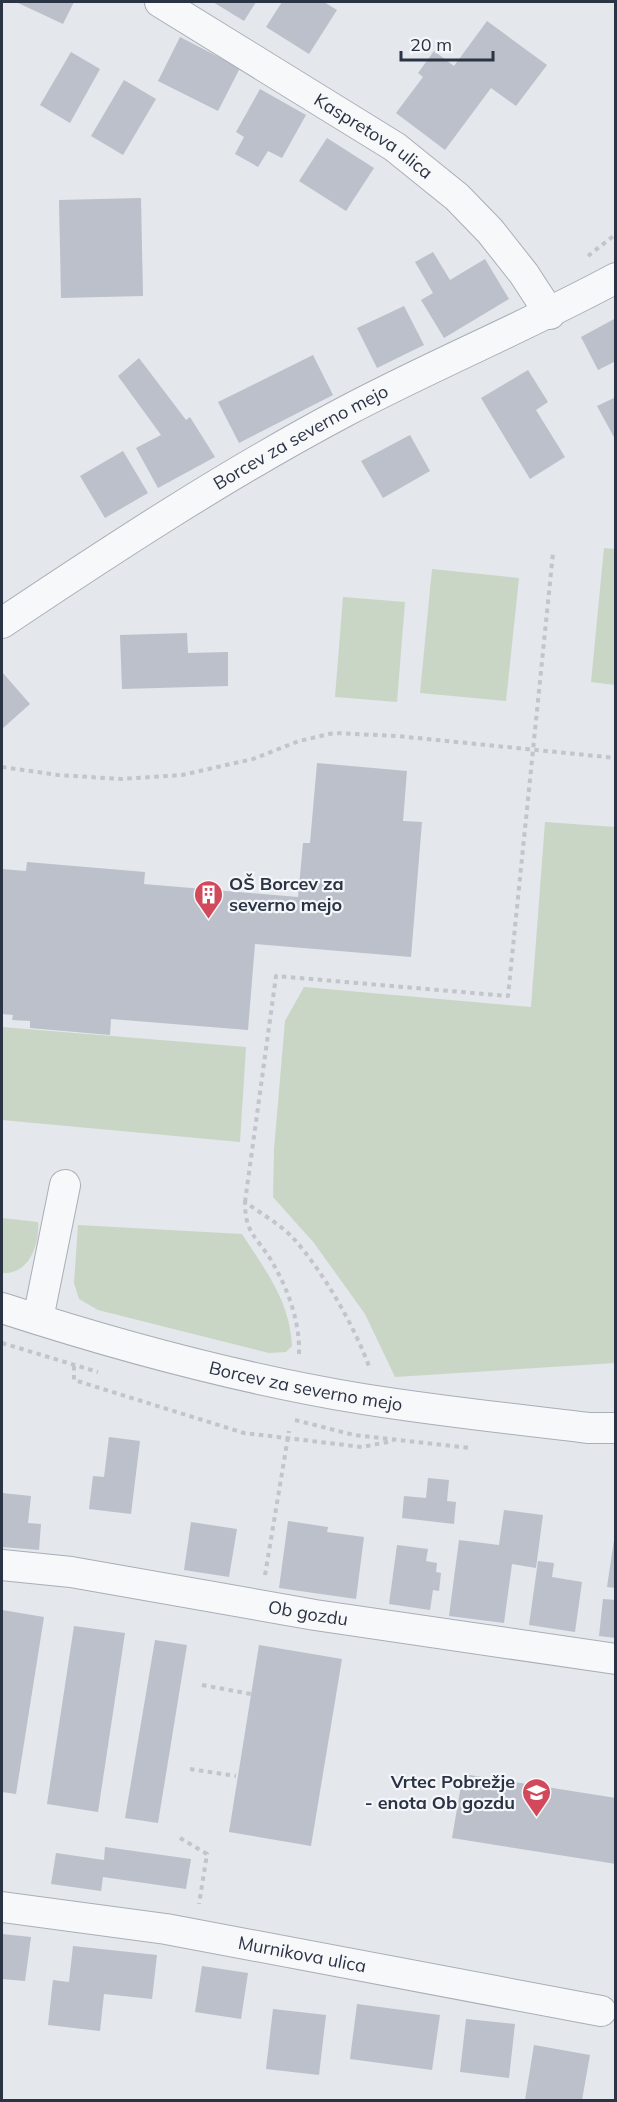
<svg xmlns="http://www.w3.org/2000/svg" width="617" height="2102" viewBox="0 0 617 2102" font-family="Mulish,sans-serif">
<rect width="100%" height="100%" fill="#e4e7ec"/>
<g fill="#c9d6c5">
<polygon points="604,548 615,549 615,685 591,682"/>
<polygon points="432,569 519,578 506,701 420,693"/>
<polygon points="343,597 405,602 397,702 335,697"/>
<polygon points="545,822 615,827 615,1363 395,1377 365,1314 314,1243 273,1197 274,1149 285,1021 304,987 531,1007"/>
<polygon points="2,1027 246,1047 240,1142 2,1120"/>
<path d="M2,1218L38,1222C40,1244 29,1275 2,1273Z"/>
<path d="M78,1225L242,1234C265,1270 290,1301 292,1346L286,1352L269,1353L98,1310L79,1299L74,1283Z"/>
</g>
<g fill="#bbc0ca">
<polygon points="16,2 74,2 63,24"/>
<polygon points="213,2 256,2 244,21"/>
<polygon points="282,2 324,2 337,10 309,54 266,27"/>
<polygon points="487,21 547,65 516,106 491,88 445,150 396,113 423,77 418,73 434,51 454,66"/>
<polygon points="180,37 240,68 218,111 158,81"/>
<polygon points="71,52 100,69 70,123 40,105"/>
<polygon points="124,80 156,99 123,155 91,136"/>
<polygon points="260,89 306,115 282,158 268,151 258,167 235,154 244,137 236,132"/>
<polygon points="327,138 374,168 346,211 299,181"/>
<polygon points="141,198 143,296 61,298 59,200"/>
<polygon points="433,252 450,280 485,259 509,299 444,338 421,300 433,293 415,262"/>
<polygon points="404,306 424,345 377,368 357,328"/>
<polygon points="616,318 616,361 598,370 581,337"/>
<polygon points="313,355 333,395 239,443 218,402"/>
<polygon points="139,358 186,420 190,417 215,457 158,488 136,448 161,435 118,376"/>
<polygon points="528,370 548,402 536,410 565,457 530,479 481,398"/>
<polygon points="616,397 616,441 597,406"/>
<polygon points="410,435 430,471 383,498 361,461"/>
<polygon points="123,451 148,493 105,518 80,476"/>
<polygon points="187,633 188,653 228,652 228,686 122,689 120,635"/>
<polygon points="2,672 30,704 2,729"/>
<polygon points="317,763 407,771 403,821 422,822 411,957 255,944 248,1030 111,1019 110,1035 30,1028 30,1021 12,1020 13,1015 2,1014 2,869 26,871 27,862 145,872 144,884 298,897 303,843 310,843"/>
<polygon points="109,1437 140,1441 131,1514 89,1509 93,1476 104,1477"/>
<polygon points="428,1478 449,1480 447,1501 456,1502 454,1524 402,1518 404,1496 426,1498"/>
<polygon points="2,1493 31,1496 28,1523 41,1524 39,1550 2,1547"/>
<polygon points="504,1510 543,1515 536,1568 512,1564 504,1623 449,1616 459,1540 499,1545"/>
<polygon points="288,1521 328,1527 327,1532 364,1537 356,1599 279,1588"/>
<polygon points="191,1522 237,1529 229,1577 184,1570"/>
<polygon points="614,1540 616,1540 616,1588 607,1587"/>
<polygon points="397,1545 428,1549 426,1561 437,1563 436,1572 441,1573 439,1591 433,1590 430,1610 389,1604"/>
<polygon points="538,1561 554,1563 552,1577 582,1582 575,1632 529,1625"/>
<polygon points="603,1599 616,1600 616,1638 599,1636"/>
<polygon points="2,1610 44,1617 16,1794 2,1792"/>
<polygon points="74,1626 125,1633 98,1812 47,1804"/>
<polygon points="155,1640 187,1645 158,1823 125,1818"/>
<polygon points="259,1645 342,1659 311,1846 229,1832"/>
<polygon points="463,1774 616,1798 616,1864 452,1838"/>
<polygon points="105,1847 191,1859 186,1889 103,1877 101,1891 51,1884 56,1853 104,1860"/>
<polygon points="2,1934 31,1937 25,1981 2,1979"/>
<polygon points="73,1946 157,1955 152,1999 104,1994 100,2031 48,2025 53,1980 69,1982"/>
<polygon points="202,1966 248,1973 241,2019 195,2012"/>
<polygon points="357,2004 440,2015 432,2070 350,2059"/>
<polygon points="273,2009 326,2015 319,2075 266,2069"/>
<polygon points="466,2019 515,2024 509,2078 460,2072"/>
<polygon points="534,2045 590,2055 582,2100 525,2100"/>
</g>
<g fill="none" stroke-linecap="round" stroke-linejoin="round">
<defs>
<g id="minor">
<path id="s1" d="M160,2L395,147L457,197L490,231L524,274L550,314"/>
<path id="s2" d="M2,623C114,548 227,474 346,411C435,364 527,326 616,278"/>
<path id="s3" d="M2,1308C119,1346 241,1379 363,1399C438,1411 513,1419 589,1428H616"/>
<polyline points="38,1319 65,1185"/>
<path id="s4" d="M2,1565L71,1572L315,1615L616,1659"/>
<path id="s5" d="M2,1907L166,1929L601,2011"/>
</g>
</defs>
<use href="#minor" stroke="#a9aeb7" stroke-width="32"/>
<g stroke="#c2c5cb" stroke-width="4" stroke-dasharray="4.5 4.5" stroke-linecap="butt">
<polyline points="588,256 616,234"/>
<polyline points="2,767 58,775 121,779 182,775 253,759 299,741 334,733 397,736 616,758"/>
<polyline points="245,1202 276,976 508,996 553,553"/>
<polyline points="2,1343 98,1372"/>
<path d="M299,1354C300,1321 288,1289 271,1260C256,1236 245,1233 245,1202C260,1213 280,1224 293,1238C323,1271 355,1327 370,1369"/>
<polyline points="74,1366 74,1380 244,1433 362,1447 393,1441"/>
<polyline points="295,1420 354,1435 471,1448"/>
<polyline points="265,1575 289,1431"/>
<polyline points="202,1685 251,1694"/>
<polyline points="190,1769 236,1776"/>
<polyline points="180,1838 207,1854 199,1904"/>
</g>
<use href="#minor" stroke="#f7f8fa" stroke-width="30"/>
</g>
<defs>
<symbol id="building-pin" viewBox="-11 -11 22 30"><path d="M0 17L-7.5 6A9.5 9.5 0 1 1 7.5 6Z" fill="#d1495b" stroke="#f4f6f9"/><path d="M-4-6H4V6H1V3H-1V6H-4ZM-2.5-4.3h1.7v1.8h-1.7ZM.8-4.3h1.7v1.8H.8ZM-2.5-1h1.7V.8h-1.7ZM.8-1h1.7V.8H.8Z" fill="#fff"/></symbol>
<symbol id="school-pin" viewBox="-11 -11 22 30"><path d="M0 17L-7.5 6A9.5 9.5 0 1 1 7.5 6Z" fill="#d1495b" stroke="#f4f6f9"/><path d="M0-5L7-2L0 1L-7-2ZM-4 1L0 2.5L4 1V4Q0 6-4 4Z" fill="#fff"/></symbol>
</defs>
<g fill-rule="evenodd">
<use href="#building-pin" x="192" y="878" width="33" height="45"/>
<use href="#school-pin" x="520" y="1776" width="33" height="45"/>
</g>
<g text-anchor="middle" stroke-width="4.5" stroke-linejoin="round" paint-order="stroke">
<g font-size="18" fill="#2b3445" stroke="#f4f6f9">
<text dy="6" stroke="none"><textPath href="#s1" startOffset="252">Kaspretova ulica</textPath></text>
<text dy="6" stroke="none"><textPath href="#s2" startOffset="352">Borcev za severno mejo</textPath></text>
<text dy="6" stroke="none"><textPath href="#s3" startOffset="314">Borcev za severno mejo</textPath></text>
<text dy="6" stroke="none"><textPath href="#s4" startOffset="310">Ob gozdu</textPath></text>
<text dy="6" stroke="none"><textPath href="#s5" startOffset="304">Murnikova ulica</textPath></text>
</g>
<g font-size="18" font-weight="bold" fill="#2b3445" stroke="#f4f6f9" text-anchor="start">
<text x="229" y="890">OŠ Borcev za<tspan x="229" dy="21">severno mejo</tspan></text>
<text x="515" y="1788" text-anchor="end">Vrtec Pobrežje<tspan x="515" dy="21">- enota Ob gozdu</tspan></text>
</g>
</g>
<rect width="617" height="2102" fill="none" stroke="#2b3445" stroke-width="6"/>
<path d="M401 51v9h92v-9" fill="none" stroke="#2b3445" stroke-width="3"/>
<text x="410" y="51" font-size="18" fill="#2b3445" stroke="#f4f6f9" stroke-width="4.5" paint-order="stroke">20 m</text>
</svg>
